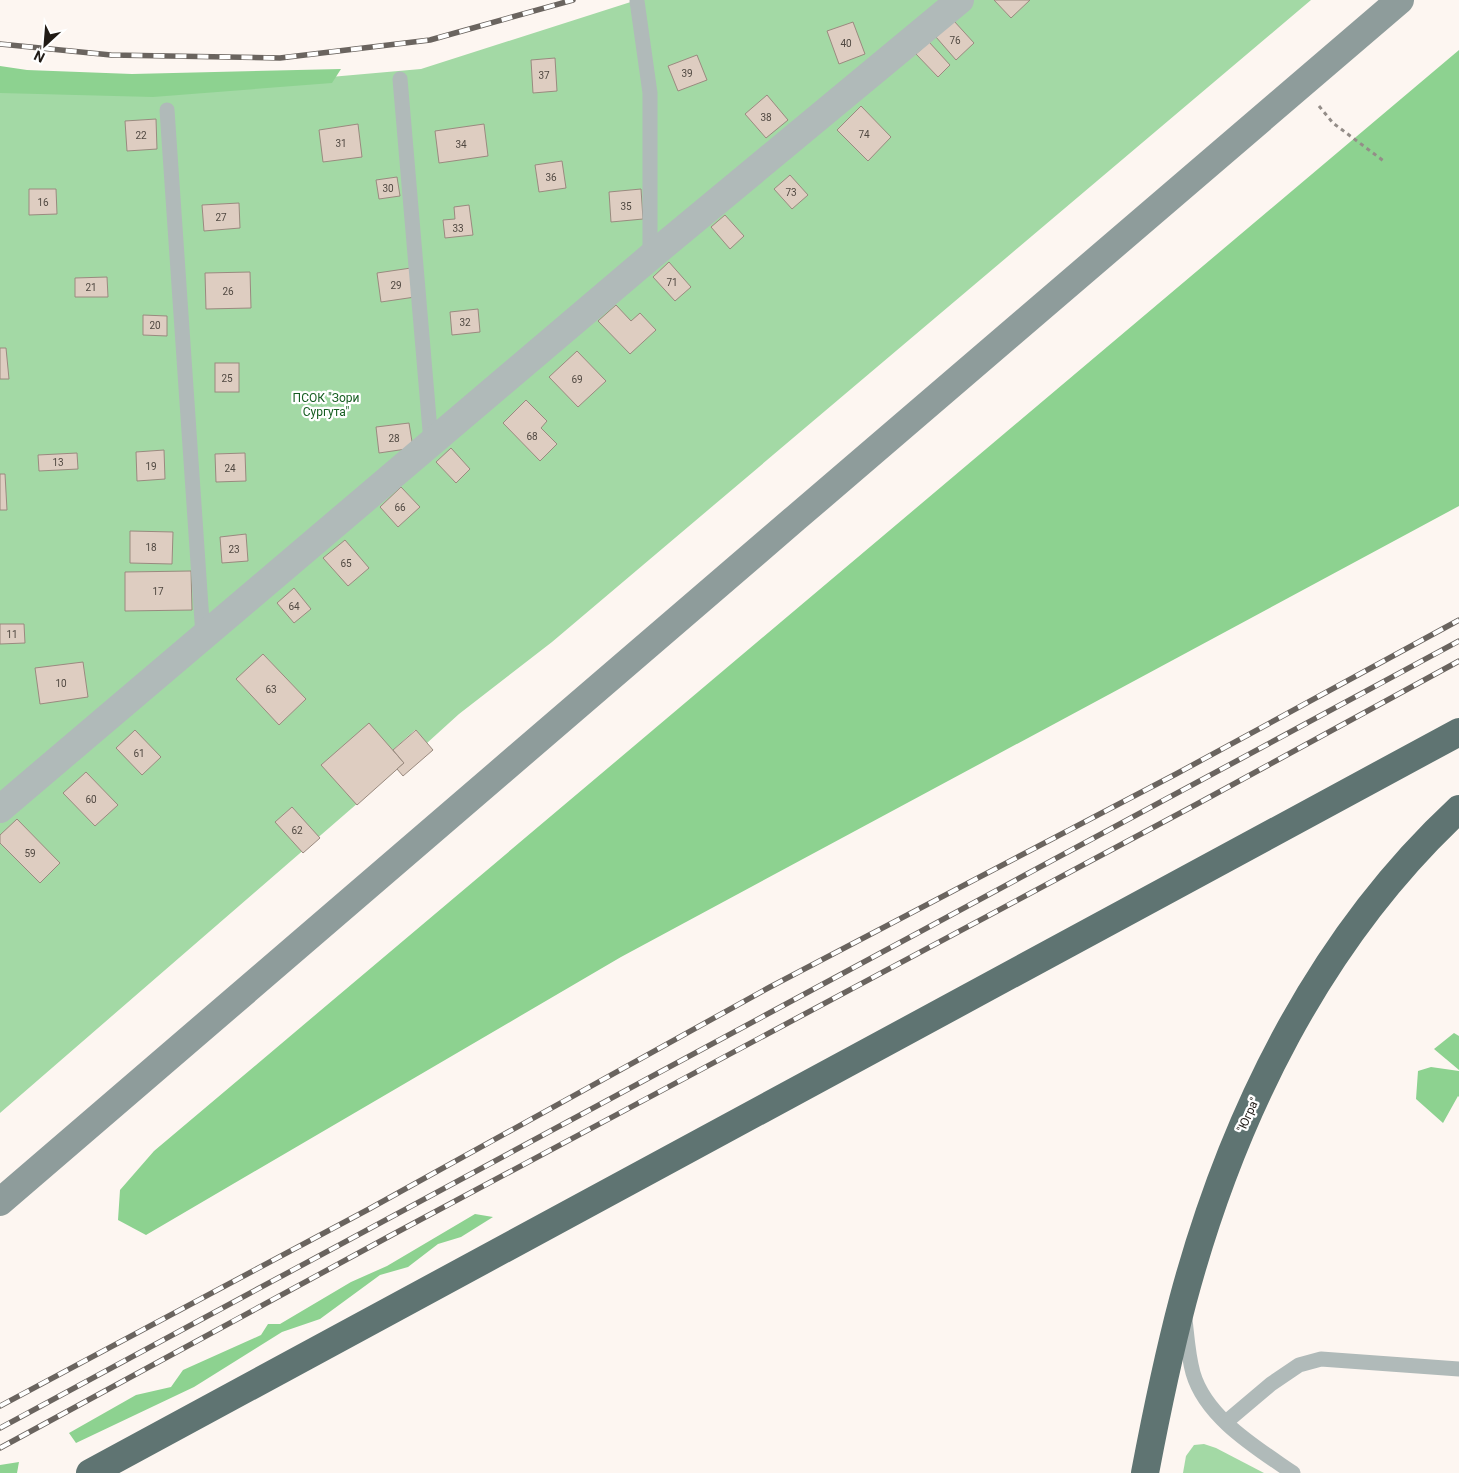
<svg xmlns="http://www.w3.org/2000/svg" width="1459" height="1473" viewBox="0 0 1459 1473" font-family="Roboto,sans-serif">
<rect width="100%" height="100%" fill="#fdf6f1"/>
<g fill="#a3d9a5">
<polygon points="637,0 1311,0 552,642 459,714 427,743 415,730 393,750 404,763 0,1113 0,85 127,95 421,69"/>
<polygon points="1204,1444 1216,1448 1264,1473 1183,1473 1186,1456 1194,1445"/>
</g>
<g fill="#8dd290">
<polygon points="1459,50 1459,506 621,957 146,1235 118,1220 120,1190 154,1151"/>
<polygon points="0,66 27,70 132,74 341,69 332,83 153,97 0,93"/>
<polygon points="1454,1033 1459,1036 1459,1070 1434,1049"/>
<polygon points="1431,1067 1459,1071 1459,1097 1458,1096 1443,1123 1416,1099 1418,1071"/>
<polygon points="475,1214 493,1217 461,1237 438,1244 408,1267 380,1275 320,1319 282,1332 194,1387 76,1443 69,1433 136,1395 171,1387 183,1370 261,1335 268,1324 280,1324 351,1282 387,1266"/>
<polygon points="19,1462 17,1473 0,1473 0,1465"/>
</g>
<g fill="#decdc1" stroke="#9a8a7f">
<polygon points="994,0 1030,0 1011,18"/>
<polygon points="954,21 974,43 956,60 936,37"/>
<polygon points="853,22 865,54 839,64 827,31"/>
<polygon points="929,42 950,65 938,77 916,54"/>
<polygon points="697,55 707,80 678,91 668,66"/>
<polygon points="555,58 557,91 533,93 531,60"/>
<polygon points="767,95 788,120 766,138 745,114"/>
<polygon points="861,106 891,137 868,161 837,130"/>
<polygon points="156,119 157,149 127,151 125,121"/>
<polygon points="358,124 362,157 323,162 319,130"/>
<polygon points="484,124 488,156 439,163 435,131"/>
<polygon points="562,161 566,188 539,192 535,165"/>
<polygon points="790,175 808,195 792,209 774,189"/>
<polygon points="397,177 400,196 379,199 376,180"/>
<polygon points="29,189 56,189 57,214 29,215"/>
<polygon points="641,189 643,219 611,222 609,192"/>
<polygon points="239,203 240,228 204,231 202,205"/>
<polygon points="469,205 473,235 445,238 443,220 455,219 454,207"/>
<polygon points="725,215 744,236 730,249 711,227"/>
<polygon points="669,262 691,287 675,301 653,277"/>
<polygon points="411,268 415,297 381,302 377,273"/>
<polygon points="250,272 251,308 206,309 205,273"/>
<polygon points="107,277 108,297 75,297 75,278"/>
<polygon points="616,305 631,321 640,313 656,330 630,354 598,321"/>
<polygon points="478,309 480,332 452,335 450,312"/>
<polygon points="143,315 167,316 167,336 143,335"/>
<polygon points="0,348 6,348 9,379 0,379"/>
<polygon points="577,351 606,381 578,407 549,377"/>
<rect x="215" y="363" width="24" height="29"/>
<polygon points="526,400 547,421 541,428 557,444 540,461 503,423"/>
<polygon points="409,423 413,448 379,453 376,427"/>
<polygon points="451,448 470,469 456,483 436,462"/>
<polygon points="164,450 165,479 137,481 136,452"/>
<polygon points="77,453 78,469 39,471 38,455"/>
<polygon points="245,453 246,481 216,482 215,454"/>
<polygon points="0,474 5,474 7,510 0,510"/>
<polygon points="401,487 420,507 398,527 380,507"/>
<polygon points="130,531 173,532 172,564 130,563"/>
<polygon points="246,534 248,561 222,563 220,537"/>
<polygon points="345,540 369,568 348,586 323,558"/>
<polygon points="191,571 192,610 125,611 125,572"/>
<polygon points="294,588 311,609 294,623 277,603"/>
<polygon points="0,624 24,624 25,643 0,644"/>
<polygon points="263,654 306,699 279,725 236,679"/>
<polygon points="83,662 88,697 40,704 35,668"/>
<polygon points="369,723 404,763 357,805 321,765"/>
<polygon points="135,730 161,757 142,775 116,748"/>
<polygon points="416,730 433,750 403,776 397,769 404,763 393,750"/>
<polygon points="86,772 118,805 95,826 63,793"/>
<polygon points="292,807 320,838 303,853 275,822"/>
<polygon points="17,819 60,863 40,883 0,843 0,835"/>
</g>
<g fill="none" stroke-linecap="round" stroke-linejoin="round">
<polyline stroke="#948d88" stroke-width="3" stroke-dasharray="4 4" stroke-linecap="butt" points="1319,106 1333,123 1385,162"/>
<g stroke="#b0bab9" stroke-width="15">
<polyline points="637,1 650,93 650,257"/>
<polyline points="400,79 431,442"/>
<polyline points="167,110 203,636"/>
<path d="M1185,1319C1187,1337 1188,1355 1193,1373C1206,1418 1257,1448 1293,1473"/>
<polyline points="1226,1422 1271,1384 1299,1365 1321,1359 1459,1369"/>
</g>
<polyline stroke="#b0bab9" stroke-width="28" points="0,809 650,257 960,0"/>
<path stroke="#8e9c9b" stroke-width="28" d="M0,1202C467,802 932,399 1400,0"/>
<g stroke="#5f7472" stroke-width="28">
<polyline points="90,1473 1459,732"/>
<path d="M1145,1473C1156,1415 1168,1357 1183,1300C1232,1117 1319,939 1459,809"/>
</g>
<defs>
<g id="rail">
<polyline points="0,44 111,55 280,58 430,40 573,0"/>
<polyline points="0,1406 369,1209 770,987 1176,774 1459,620"/>
<polyline points="0,1428 1459,641"/>
<polyline points="0,1448 388,1237 1197,804 1459,661"/>
</g>
</defs>
<use href="#rail" stroke="#6a645f" stroke-width="5.5"/>
<use href="#rail" stroke="#fff" stroke-width="4" stroke-dasharray="11" stroke-linecap="butt"/>
</g>
<g text-anchor="middle" stroke-width="4.5" stroke-linejoin="round" paint-order="stroke">
<g font-size="10" fill="#504841">
<text x="955" y="44">76</text>
<text x="846" y="47">40</text>
<text x="687" y="77">39</text>
<text x="544" y="79">37</text>
<text x="766" y="121">38</text>
<text x="864" y="138">74</text>
<text x="141" y="139">22</text>
<text x="341" y="147">31</text>
<text x="461" y="148">34</text>
<text x="551" y="181">36</text>
<text x="388" y="192">30</text>
<text x="791" y="196">73</text>
<text x="43" y="206">16</text>
<text x="626" y="210">35</text>
<text x="221" y="221">27</text>
<text x="458" y="232">33</text>
<text x="672" y="286">71</text>
<text x="396" y="289">29</text>
<text x="91" y="291">21</text>
<text x="228" y="295">26</text>
<text x="465" y="326">32</text>
<text x="155" y="329">20</text>
<text x="227" y="382">25</text>
<text x="577" y="383">69</text>
<text x="532" y="440">68</text>
<text x="394" y="442">28</text>
<text x="58" y="466">13</text>
<text x="151" y="470">19</text>
<text x="230" y="472">24</text>
<text x="400" y="511">66</text>
<text x="151" y="551">18</text>
<text x="234" y="553">23</text>
<text x="346" y="567">65</text>
<text x="158" y="595">17</text>
<text x="294" y="610">64</text>
<text x="12" y="638">11</text>
<text x="61" y="687">10</text>
<text x="271" y="693">63</text>
<text x="139" y="757">61</text>
<text x="91" y="803">60</text>
<text x="297" y="834">62</text>
<text x="30" y="857">59</text>
</g>
<g font-size="12" fill="#155d20" stroke="#fff">
<text x="326" y="402">ПСОК "Зори<tspan x="326" dy="14">Сургута"</tspan></text>
</g>
<g font-size="12" fill="#211b16" stroke="#fff">
<text transform="translate(1248 1115) rotate(-66)" y="4">"Югра"</text>
</g>
</g>
<g transform="translate(45 45) rotate(206)" stroke="#ffffff" stroke-width="4" paint-order="stroke">
<path d="M0-4L9 19L0 12L-9 19Z" fill="#211b16"/>
<text y="-8" font-size="14" font-weight="bold" text-anchor="middle" fill="#211b16">N</text>
</g>
</svg>
